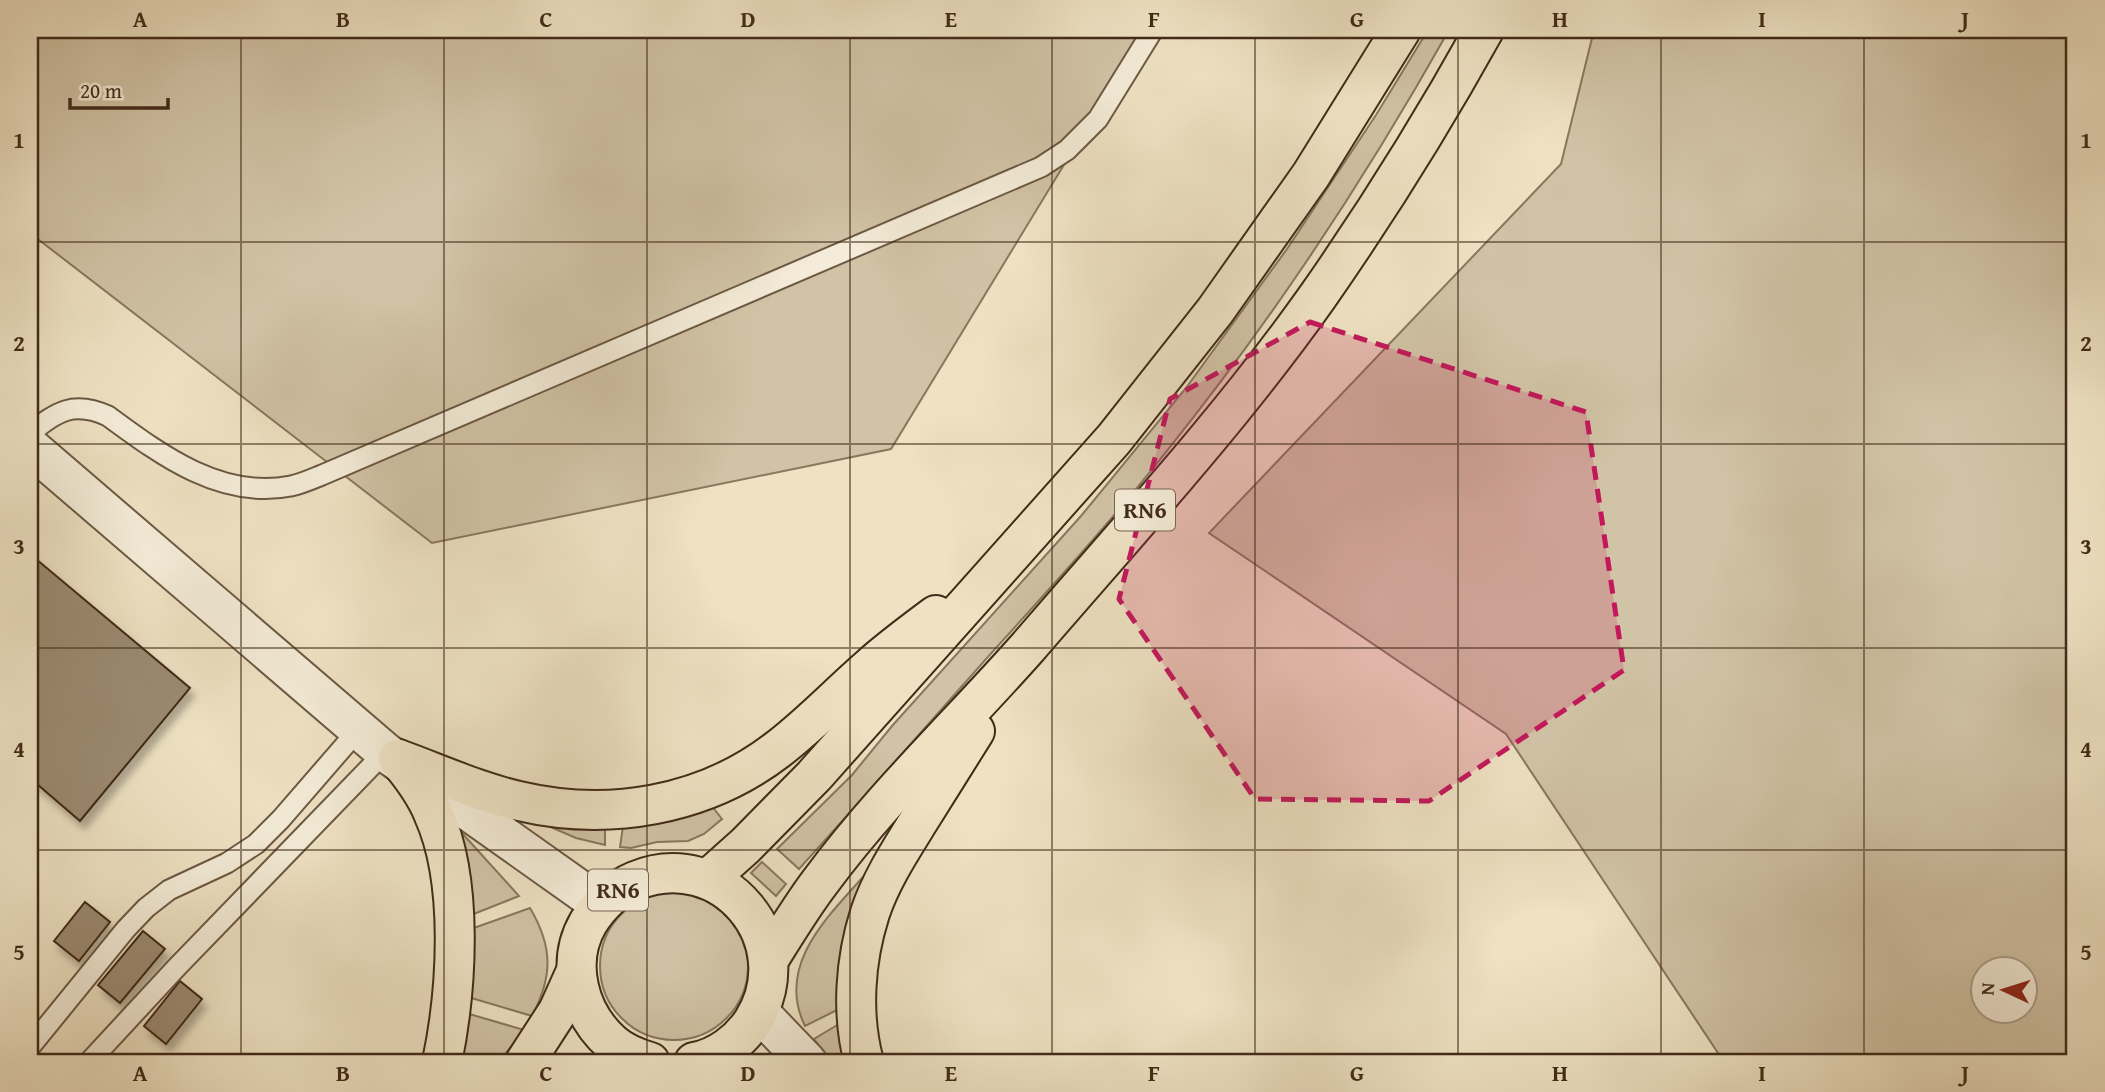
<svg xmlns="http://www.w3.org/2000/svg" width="2105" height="1092" viewBox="0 0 2105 1092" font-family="'Gentium Book Plus',serif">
<defs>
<filter id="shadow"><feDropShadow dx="4.5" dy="8" stdDeviation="3.5" flood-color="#0004"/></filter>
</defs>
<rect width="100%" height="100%" fill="#eee2c3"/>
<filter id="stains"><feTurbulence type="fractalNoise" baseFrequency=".00286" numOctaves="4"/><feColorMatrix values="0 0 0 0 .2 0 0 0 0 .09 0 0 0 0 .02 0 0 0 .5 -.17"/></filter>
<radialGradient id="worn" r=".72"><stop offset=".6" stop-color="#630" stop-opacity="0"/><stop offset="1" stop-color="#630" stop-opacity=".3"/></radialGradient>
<g fill="#d1c3a6" stroke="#89775f" stroke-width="2" fill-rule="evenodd">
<polygon points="30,30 1146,30 891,449 432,543 30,233"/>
<path d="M1428,30H1449C1367,176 1275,316 1170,447C1115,517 1055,583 995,649C930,722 865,796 799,869L777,849L852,775L892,726L1081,516L1186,388L1287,249L1376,115Z"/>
<path d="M1594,30H2075V1062H1724L1506,734L1209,533L1561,164ZM1982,970H2024V1012H1982Z"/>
<polygon points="711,805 722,819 704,834 688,841 657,842 631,848 620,847 623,826"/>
<polygon points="537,821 577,828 605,829 605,845 576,838"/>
<polygon points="461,832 519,896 471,915"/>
<polygon points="762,862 786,884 776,896 751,873"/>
<path d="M870,869L839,1009L805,1026C774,963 832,913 870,869Z"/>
<circle cx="674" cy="966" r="74"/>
<path d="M530,908C553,947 553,976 532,1016L468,997L471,929Z"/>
<polygon points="466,1013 524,1030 499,1062 462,1062"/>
<polygon points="839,1024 847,1062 832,1062 814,1039"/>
</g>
<g fill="#9b8a71" stroke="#412b18" stroke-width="2" filter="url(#shadow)">
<polygon points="30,554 190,688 80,821 30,778"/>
<polygon points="85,902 110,922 79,961 54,941"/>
<polygon points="143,931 165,949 120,1003 98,985"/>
<polygon points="180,981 202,999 166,1044 144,1026"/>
</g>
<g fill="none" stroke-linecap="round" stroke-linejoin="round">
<defs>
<g id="service">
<path d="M30,433C57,412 73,400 108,416C161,455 221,500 291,486C301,484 312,479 322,475L1041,167L1067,150L1098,119L1153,30"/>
<polyline points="30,1047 126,929 146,908 169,890 227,863 256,844 281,819 359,729"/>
<polyline points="89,1062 177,967 385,752"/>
</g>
<polyline id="minor" points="30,447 385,752 601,905"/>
<polyline id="tertiary" points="759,1012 807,1062"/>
<g id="trunk">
<path d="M398,759C437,773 478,792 519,801C608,822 704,806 777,750C810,725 838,695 869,668C890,649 913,632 936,615"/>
<path d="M398,759C412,776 425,793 433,813C464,881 457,990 442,1062"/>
<polyline points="708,879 745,846 814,776 1114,439 1215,311 1311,175 1401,30"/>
<path d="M768,961C785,934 801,907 820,882C882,798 959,725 1028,647C1127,532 1231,419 1318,296C1378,210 1433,122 1484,30"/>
<polyline points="525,1062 558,1011 576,971"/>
<path d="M650,1062C637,1058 623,1053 612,1043C579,1014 565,963 588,923C599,905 616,889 635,881C722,845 803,941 753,1021C740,1041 718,1058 694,1062"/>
<path d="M864,1062C851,1014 855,960 870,913C881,880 900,851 918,822C937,792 956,761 975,731"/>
</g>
</defs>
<use href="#service" stroke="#6c5943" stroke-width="23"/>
<use href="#minor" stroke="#6c5943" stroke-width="42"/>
<use href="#tertiary" stroke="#6c5943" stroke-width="42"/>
<use href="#trunk" stroke="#412b18" stroke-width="42"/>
<use href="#service" stroke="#f4ecd8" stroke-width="19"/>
<use href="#minor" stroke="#f4ecd8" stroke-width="38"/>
<use href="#tertiary" stroke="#f4ecd8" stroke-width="38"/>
<use href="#trunk" stroke="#eee2c3" stroke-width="38"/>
</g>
<path fill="#c2185b" fill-opacity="0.2" stroke="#c2185b" stroke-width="5" stroke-dasharray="14 9" stroke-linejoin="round" d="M1310,322L1586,412L1624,670L1429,801L1255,799L1119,599L1170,399Z"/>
<path fill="none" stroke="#412b18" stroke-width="2" stroke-opacity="0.55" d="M241,30V1062M444,30V1062M647,30V1062M850,30V1062M1052,30V1062M1255,30V1062M1458,30V1062M1661,30V1062M1864,30V1062M30,242H2075M30,444H2075M30,648H2075M30,850H2075"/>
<g text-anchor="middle" stroke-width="5" stroke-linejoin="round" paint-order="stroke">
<g fill="#f4ecd8" stroke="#776552" stroke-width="2">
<rect x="1115" y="489.5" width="60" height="41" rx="5"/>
<rect x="588" y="869.5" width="60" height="41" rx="5"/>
</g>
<g font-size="24" font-weight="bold" fill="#412b18">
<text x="1145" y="518">RN6</text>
<text x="618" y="898">RN6</text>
</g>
</g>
<rect width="2105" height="1092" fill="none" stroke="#eee2c3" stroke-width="77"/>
<g transform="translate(2004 990) rotate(274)"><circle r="33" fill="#f4ecd8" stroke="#ac9f8b" stroke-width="2"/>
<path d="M0-5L12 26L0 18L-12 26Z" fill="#8f2418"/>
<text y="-10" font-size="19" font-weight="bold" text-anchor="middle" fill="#412b18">N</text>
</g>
<path d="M70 98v10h98v-10" fill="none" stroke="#412b18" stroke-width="3.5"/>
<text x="80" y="98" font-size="21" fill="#412b18" stroke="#f4ecd8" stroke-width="5" paint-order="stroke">20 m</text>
<rect x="38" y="38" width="2028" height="1016" fill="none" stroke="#412b18" stroke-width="2.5"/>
<g font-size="23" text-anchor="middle" font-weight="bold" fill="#412b18">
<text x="140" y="27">A</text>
<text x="343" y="27">B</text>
<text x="546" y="27">C</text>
<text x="748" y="27">D</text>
<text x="951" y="27">E</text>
<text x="1154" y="27">F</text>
<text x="1357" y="27">G</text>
<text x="1560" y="27">H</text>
<text x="1762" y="27">I</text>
<text x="1965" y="27">J</text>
<text x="19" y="148">1</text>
<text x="2086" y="148">1</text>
<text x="19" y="351">2</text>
<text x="2086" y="351">2</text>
<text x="19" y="554">3</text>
<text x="2086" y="554">3</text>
<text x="19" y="757">4</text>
<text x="2086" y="757">4</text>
<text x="19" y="960">5</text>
<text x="2086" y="960">5</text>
<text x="140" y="1081">A</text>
<text x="343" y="1081">B</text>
<text x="546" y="1081">C</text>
<text x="748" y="1081">D</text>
<text x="951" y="1081">E</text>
<text x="1154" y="1081">F</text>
<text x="1357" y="1081">G</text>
<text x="1560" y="1081">H</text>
<text x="1762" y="1081">I</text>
<text x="1965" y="1081">J</text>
</g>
<rect width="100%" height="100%" filter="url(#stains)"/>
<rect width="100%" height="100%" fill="url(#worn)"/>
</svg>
